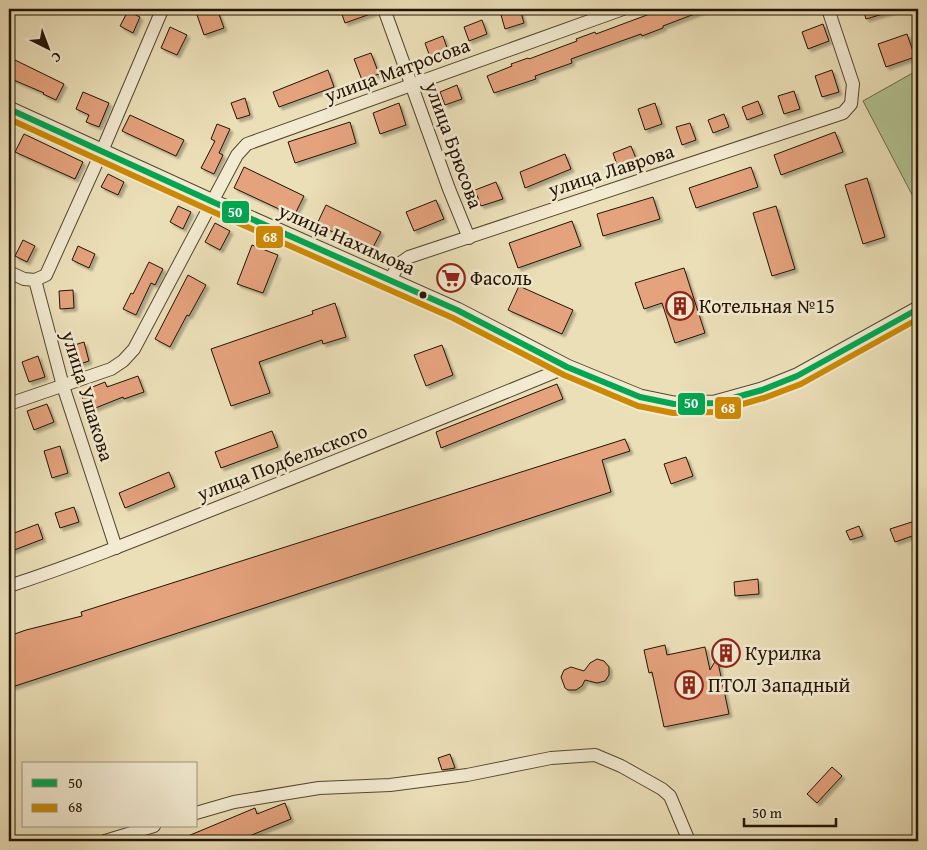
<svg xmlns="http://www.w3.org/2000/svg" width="927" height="850" viewBox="0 0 927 850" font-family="'Gentium Book Plus',serif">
<defs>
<filter id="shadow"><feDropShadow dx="3" dy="3" stdDeviation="1" flood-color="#0004"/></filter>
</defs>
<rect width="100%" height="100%" fill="#ebdfb8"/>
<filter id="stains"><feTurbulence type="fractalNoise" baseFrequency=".004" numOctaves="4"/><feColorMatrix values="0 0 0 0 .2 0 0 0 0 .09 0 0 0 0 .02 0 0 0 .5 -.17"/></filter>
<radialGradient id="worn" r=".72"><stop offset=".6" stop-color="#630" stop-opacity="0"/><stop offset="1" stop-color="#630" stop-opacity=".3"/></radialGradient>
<polygon fill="#b1c393" stroke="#6a6c4a" points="918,70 918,206 863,101"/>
<g fill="#e4a27d" stroke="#221401" filter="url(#shadow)">
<polygon points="206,9 217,9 224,28 204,35 196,12"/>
<polygon points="340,9 376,9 376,12 345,23"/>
<polygon points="520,9 524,23 505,29 501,15"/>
<polygon points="663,9 705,10 663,26 663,28 642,36 641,34 571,59 572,63 535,76 536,79 494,93 487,76 512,66 511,64 528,58 529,59 577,41 576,39 595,32 596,34"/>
<polygon points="863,9 893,9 893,11 866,19"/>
<polygon points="128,11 140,17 133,33 120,26"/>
<polygon points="482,20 487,34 469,41 464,27"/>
<polygon points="823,24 829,41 808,49 802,32"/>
<polygon points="170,27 187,35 177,55 161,48"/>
<polygon points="907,34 915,57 886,67 878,44"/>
<polygon points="443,36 448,51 430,57 425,43"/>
<polygon points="371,53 379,74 362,80 354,59"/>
<polygon points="15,60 64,84 56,100 43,94 44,93 9,78"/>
<polygon points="328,70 334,87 279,107 273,92"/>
<polygon points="832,70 839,92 822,97 815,76"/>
<polygon points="457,85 462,99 445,105 440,92"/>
<polygon points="794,91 800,109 784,114 778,96"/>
<polygon points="83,92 109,103 99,127 86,122 89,115 76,109"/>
<polygon points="245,98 250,115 237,119 231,103"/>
<polygon points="758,101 763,114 747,120 742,107"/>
<polygon points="399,103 406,125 380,134 373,113"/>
<polygon points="655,103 662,124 645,130 638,109"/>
<polygon points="724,114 729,127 713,133 708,120"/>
<polygon points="130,115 184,140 176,156 122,131"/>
<polygon points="350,122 356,143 295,163 288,142"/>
<polygon points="690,123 696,140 682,145 676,127"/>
<polygon points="217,124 230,129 219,153 223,155 214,174 201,168 215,141 211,139"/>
<polygon points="835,132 843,152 781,175 774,155"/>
<polygon points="24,134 83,162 75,179 15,152"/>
<polygon points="631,146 637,161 618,168 613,153"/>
<polygon points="565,154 571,169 525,188 520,172"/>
<polygon points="244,167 304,196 294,216 234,188"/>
<polygon points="751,167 758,187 696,208 689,188"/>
<polygon points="108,174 124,182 118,195 101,187"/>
<polygon points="867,178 885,237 863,244 845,185"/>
<polygon points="496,182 503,199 481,206 475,190"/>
<polygon points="653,197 660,219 603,236 597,214"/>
<polygon points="436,200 444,219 414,231 406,212"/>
<polygon points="326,205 381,232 371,251 317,224"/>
<polygon points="178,206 191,212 183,229 170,222"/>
<polygon points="776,206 795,269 772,276 753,213"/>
<polygon points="572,221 581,246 518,268 509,243"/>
<polygon points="215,223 230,231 220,250 205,242"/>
<polygon points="23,240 35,246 27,262 15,256"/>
<polygon points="252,245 278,255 263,293 237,284"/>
<polygon points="78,246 95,254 89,268 72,260"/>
<polygon points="149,262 163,269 155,285 151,283 136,315 123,309 131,293 133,294"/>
<polygon points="684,268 705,333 675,343 662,303 644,309 635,283"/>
<polygon points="188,275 206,285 189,316 187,315 170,347 155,339"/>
<polygon points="519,286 573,310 562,334 508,310"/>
<polygon points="73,290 74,308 60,309 59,291"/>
<polygon points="335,303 346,337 323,344 322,340 259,362 270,393 231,406 211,349 313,314 312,311"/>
<polygon points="84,342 89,361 74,366 68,347"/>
<polygon points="442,345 453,375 426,386 414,355"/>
<polygon points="38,356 45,377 29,382 22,362"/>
<polygon points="138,376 144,392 124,399 123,397 88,411 80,392 105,382 107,387"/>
<polygon points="557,384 563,399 441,448 436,432"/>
<polygon points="47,404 54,422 34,430 27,411"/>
<polygon points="272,431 278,447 221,468 215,452"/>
<polygon points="625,439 630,451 602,460 611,492 9,688 9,636 26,630 82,616 81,612"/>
<polygon points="60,446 68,473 52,478 44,451"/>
<polygon points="686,457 693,476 671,484 664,464"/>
<polygon points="169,472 175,487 125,508 119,493"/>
<polygon points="74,507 79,522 60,528 55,513"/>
<polygon points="918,520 918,534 895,542 890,529"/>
<polygon points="38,524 43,539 9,552 9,535"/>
<polygon points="859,526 863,536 850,540 846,531"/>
<polygon points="758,579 759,594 735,596 734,582"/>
<polygon points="665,645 667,655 705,647 710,670 717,658 729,714 664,727 652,672 649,673 644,650"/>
<polygon points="597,659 604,661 609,667 609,675 605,681 597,683 585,680 582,686 576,690 568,690 565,688 561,677 564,670 571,667 584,671 590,663"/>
<polygon points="450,754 455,768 442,770 438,758"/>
<polygon points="832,767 842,776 817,803 807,794"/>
<polygon points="285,803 291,819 237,841 176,841 255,808 257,814"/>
</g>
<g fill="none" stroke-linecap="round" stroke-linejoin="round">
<defs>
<g id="minor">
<polyline points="384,9 449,189 469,238"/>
<polyline points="9,272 24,279 35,280 63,386 116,548"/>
<polyline points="35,280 46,275 102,151 162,10"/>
<polyline points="390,280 399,264 409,257 843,113 851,104 853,84 828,9"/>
<polyline points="9,404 111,369 123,361 134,349 237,155 247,144 623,9"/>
<path d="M9,586C83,562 156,532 229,503C342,459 455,413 567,367"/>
<polyline points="196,813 234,802 319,788 390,785 467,775 551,758 595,755 621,766 662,789 670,796 689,841"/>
<polyline points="105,841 154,826"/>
</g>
<polyline id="tertiary" points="9,109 213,202 457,310 567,367 640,397 674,404 715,403 762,390 797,376 918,309"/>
</defs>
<use href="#minor" stroke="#54472f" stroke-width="14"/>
<use href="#tertiary" stroke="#54472f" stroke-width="17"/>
<use href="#minor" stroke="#f2ead1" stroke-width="12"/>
<use href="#tertiary" stroke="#f2ead1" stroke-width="15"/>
<defs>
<polyline id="bus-1" points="9,109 213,202 457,310 567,367 640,397 674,404 715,403 762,390 797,376 918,309"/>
<polyline id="bus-2" points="9,119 209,210 453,318 564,375 638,406 673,413 715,412 764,398 801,384 918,319"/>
</defs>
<use href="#bus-1" stroke="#f2ead1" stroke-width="10"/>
<use href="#bus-2" stroke="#f2ead1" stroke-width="10"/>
<use href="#bus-1" stroke="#00a651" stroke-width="6"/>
<use href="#bus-2" stroke="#cc8900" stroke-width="6"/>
</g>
<defs>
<symbol id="supermarket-ring" viewBox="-11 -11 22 22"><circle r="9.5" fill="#f2ead1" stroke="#8f2418" stroke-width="1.5"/><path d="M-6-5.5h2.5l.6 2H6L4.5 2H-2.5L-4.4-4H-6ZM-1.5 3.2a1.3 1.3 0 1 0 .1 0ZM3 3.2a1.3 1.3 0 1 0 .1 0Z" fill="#8f2418"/></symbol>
<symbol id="building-ring" viewBox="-11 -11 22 22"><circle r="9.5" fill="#f2ead1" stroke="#8f2418" stroke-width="1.5"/><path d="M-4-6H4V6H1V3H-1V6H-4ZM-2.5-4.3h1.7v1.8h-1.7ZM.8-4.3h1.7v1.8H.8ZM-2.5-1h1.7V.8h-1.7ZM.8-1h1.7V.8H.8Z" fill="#8f2418"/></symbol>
</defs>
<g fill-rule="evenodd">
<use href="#supermarket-ring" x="435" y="262" width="32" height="32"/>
<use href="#building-ring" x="664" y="290" width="32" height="32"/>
<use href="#building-ring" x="710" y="637" width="32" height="32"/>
<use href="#building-ring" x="673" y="669" width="32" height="32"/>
</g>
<circle fill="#221401" stroke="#f2ead1" stroke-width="2" cx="423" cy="295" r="4.5"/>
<g text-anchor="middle" stroke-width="5" stroke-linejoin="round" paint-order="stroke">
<g font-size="20" fill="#221401" stroke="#f2ead1">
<text transform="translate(397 70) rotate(-20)" y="7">улица Матросова</text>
<text transform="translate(454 145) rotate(70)" y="7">улица Брюсова</text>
<text transform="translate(611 170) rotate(-18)" y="7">улица Лаврова</text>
<text transform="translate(347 239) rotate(24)" y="7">улица Нахимова</text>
<text transform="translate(88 396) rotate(73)" y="7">улица Ушакова</text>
<text transform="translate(282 462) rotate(-21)" y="7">улица Подбельского</text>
</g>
<g font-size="20" fill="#221401" stroke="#f2ead1" text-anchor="start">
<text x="470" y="285">Фасоль</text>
<text x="699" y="313">Котельная №15</text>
<text x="745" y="660">Курилка</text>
<text x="708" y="692">ПТОЛ Западный</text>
</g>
</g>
<g stroke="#f2ead1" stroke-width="2">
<rect x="221" y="200" width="29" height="24" rx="5" fill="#00a651"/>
<rect x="255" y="225" width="29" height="24" rx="5" fill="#cc8900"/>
<rect x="677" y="392" width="29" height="24" rx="5" fill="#00a651"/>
<rect x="714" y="396" width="28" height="24" rx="5" fill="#cc8900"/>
</g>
<g font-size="14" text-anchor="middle" font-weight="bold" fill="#fff">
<text x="235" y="217">50</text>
<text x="270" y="242">68</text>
<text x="691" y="408">50</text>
<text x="728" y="413">68</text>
</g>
<rect width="927" height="850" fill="none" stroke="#ebdfb8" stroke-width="30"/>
<rect x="10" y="10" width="907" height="830" fill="none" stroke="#221401" stroke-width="2.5"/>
<rect x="15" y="15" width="897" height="820" fill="none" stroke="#221401"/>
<rect x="22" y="762" width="175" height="65" fill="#f2ead1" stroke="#9f947e"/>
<rect x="32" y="779" width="25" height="8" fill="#00a651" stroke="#9f947e"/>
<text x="68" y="788" font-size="15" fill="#221401">50</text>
<rect x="32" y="804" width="25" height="8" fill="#cc8900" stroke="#9f947e"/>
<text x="68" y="812" font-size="15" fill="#221401">68</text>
<g transform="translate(48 48) rotate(138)" stroke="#f2ead1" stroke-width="4" paint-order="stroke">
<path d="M0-4L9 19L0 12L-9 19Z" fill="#221401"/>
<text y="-8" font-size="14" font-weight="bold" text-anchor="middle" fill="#221401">С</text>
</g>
<path d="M744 818v8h92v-8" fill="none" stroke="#221401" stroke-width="2.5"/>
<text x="752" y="818" font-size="15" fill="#221401" stroke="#f2ead1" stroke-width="4" paint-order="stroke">50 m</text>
<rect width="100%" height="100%" filter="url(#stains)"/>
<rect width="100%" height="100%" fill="url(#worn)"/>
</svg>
